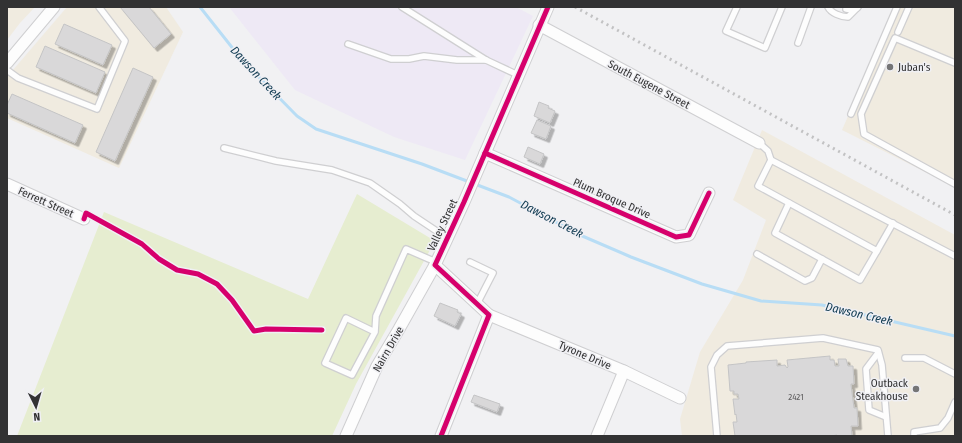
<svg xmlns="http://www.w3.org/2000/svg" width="962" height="443" viewBox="0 0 962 443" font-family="'Fira Sans Condensed',sans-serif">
<defs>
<filter id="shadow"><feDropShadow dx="3.5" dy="3.5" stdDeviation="0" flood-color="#0004"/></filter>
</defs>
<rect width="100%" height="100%" fill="#f1f1f3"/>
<g fill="#f0ebe0">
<polygon points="7,7 35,7 20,23 7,40"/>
<polygon points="67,7 166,7 183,32 119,168 7,118 7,77"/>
<polygon points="896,7 955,7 955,187 842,130"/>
<polygon points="762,130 955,235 955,436 682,436 680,419 700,352 743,280 766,220 733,200"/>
</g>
<polygon fill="#eee9f5" points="229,7 516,7 533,16 465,160 394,137 295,90"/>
<polygon fill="#e6edd0" points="357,194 435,241 356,384 332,436 17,436 104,212 308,299"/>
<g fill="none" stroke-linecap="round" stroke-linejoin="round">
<polyline stroke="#b8ddf5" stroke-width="3" points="200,7 242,60 297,116 316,129 422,164 509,197 580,235 631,257 702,284 761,301 822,305 955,336"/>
</g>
<g fill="#d9d8d9" stroke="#c4c4c5" filter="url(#shadow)">
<polygon points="120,7 149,7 171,34 154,48"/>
<polygon points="64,24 112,45 103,65 55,44"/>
<polygon points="45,46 105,72 96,93 36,67"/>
<polygon points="133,68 153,77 115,161 96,152"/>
<polygon points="12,94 83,125 75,143 7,113 7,105"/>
<polygon points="539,102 549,106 548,108 555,111 550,123 534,116"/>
<polygon points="537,120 551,126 546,139 531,133"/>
<polygon points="528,147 544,154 540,164 524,157"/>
<polygon points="440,303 458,310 457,312 461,314 455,326 434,316"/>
<polygon points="830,356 830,360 834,360 835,366 839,366 838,359 846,359 848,366 853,366 854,384 851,384 851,385 854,408 857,408 858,426 851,426 852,436 837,436 837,435 831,436 735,436 733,422 737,422 736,414 735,415 733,399 739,399 738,394 734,394 734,391 730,391 728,365 746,363 746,362 777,360 777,366 785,365 787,368 788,367 787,360"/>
<polygon points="474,395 500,404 497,412 471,402"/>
</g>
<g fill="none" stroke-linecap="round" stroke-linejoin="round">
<defs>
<g id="service">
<polyline points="402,7 486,60 518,75"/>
<polyline points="737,7 726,31 765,48 782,7"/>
<path d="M828,7C831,13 841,17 848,17L858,7"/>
<polyline points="846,9 853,10 857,8"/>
<polyline points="898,32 909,7"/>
<polyline points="798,43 811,7"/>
<polyline points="348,44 391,59 409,59 424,56 457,60 486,60"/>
<polyline points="955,63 895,38 861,114 864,134 955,184"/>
<polyline points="7,70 18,78 97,109 125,41 99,7"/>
<polyline points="851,114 897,7"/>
<polyline points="759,143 768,151 771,160 955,256"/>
<polyline points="224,148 276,161 332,170 370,183 400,204 414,216 447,238"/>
<polyline points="771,160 758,186 877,251 893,223"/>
<polyline points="789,203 775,233 860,280 877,251"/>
<polyline points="757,254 805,281 812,278 822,259"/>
<polyline points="470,262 493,273 477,304"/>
<polyline points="375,332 346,318 325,363 352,375 375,332 376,316 406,249 436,262"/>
<polyline points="878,353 866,369 869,410 886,417"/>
<polyline points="905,358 924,358 955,374"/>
<polyline points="717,436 711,367 717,355 727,346 823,338 878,350 882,365 888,436"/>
<polyline points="914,436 914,432 940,428 948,418 955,402"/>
</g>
<g id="minor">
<polyline points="539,25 759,143"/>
<polyline points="7,63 54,7"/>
<polyline points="485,153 676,237 689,235 709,193"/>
<polyline points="7,184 84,219"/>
<polyline points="489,315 624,371 680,398"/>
<polyline points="346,436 377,366 399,329 435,265"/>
<polyline points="441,436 489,315 435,265 464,202 548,7"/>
<polyline points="597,436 624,371"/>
</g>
</defs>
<use href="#service" stroke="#cfcfd1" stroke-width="8"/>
<use href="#minor" stroke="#cfcfd1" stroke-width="13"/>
<use href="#service" stroke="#fdfdfd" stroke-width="5.5"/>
<use href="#minor" stroke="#fdfdfd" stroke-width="11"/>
<polyline stroke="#c2c2c3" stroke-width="3" stroke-dasharray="2 4" stroke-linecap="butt" points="575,7 955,215"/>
<defs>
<g id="cycleway">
<polyline points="485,153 676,237 689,235 709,193"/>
<polyline points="84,219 86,213 142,244 159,259 177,270 198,274 217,284 232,300 254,331 266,329 322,330"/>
<polyline points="441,436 489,315 435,265 464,202 548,7"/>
</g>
</defs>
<use href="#cycleway" stroke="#f0f0f4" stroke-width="8"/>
<use href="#cycleway" stroke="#d6006c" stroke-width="5"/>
</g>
<g fill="#757576" stroke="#f0f0f4" stroke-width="1.5">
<circle cx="890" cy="67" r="4"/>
<circle cx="916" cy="389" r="4"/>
</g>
<g text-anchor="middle" stroke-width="3" stroke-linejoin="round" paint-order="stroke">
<g font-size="9" fill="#5e5d5e">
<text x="796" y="400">2421</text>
</g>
<g font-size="11" fill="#323233" stroke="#f0f0f4" text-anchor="start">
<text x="898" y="71">Juban's</text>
<text x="908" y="387" text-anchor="end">Outback<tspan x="908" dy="13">Steakhouse</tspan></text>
</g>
<g font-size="11" fill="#323233" stroke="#f0f0f4">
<text transform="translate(649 84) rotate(28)" y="4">South Eugene Street</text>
<text transform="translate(612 198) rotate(24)" y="4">Plum Broque Drive</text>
<text transform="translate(46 202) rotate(24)" y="4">Ferrett Street</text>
<text transform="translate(442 225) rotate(-65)" y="4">Valley Street</text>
<text transform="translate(388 349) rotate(-60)" y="4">Nairn Drive</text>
<text transform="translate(585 355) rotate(23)" y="4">Tyrone Drive</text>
</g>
<g font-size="12" font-style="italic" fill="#0d384f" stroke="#f0f0f4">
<text transform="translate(256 73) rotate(47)" y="4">Dawson Creek</text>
<text transform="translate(552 219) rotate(27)" y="4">Dawson Creek</text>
<text transform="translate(859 314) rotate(13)" y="4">Dawson Creek</text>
</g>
</g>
<rect width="962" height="443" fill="none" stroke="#323233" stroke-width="16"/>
<g transform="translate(36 407) rotate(175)" stroke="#f0f0f4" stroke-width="3" paint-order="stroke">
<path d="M0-3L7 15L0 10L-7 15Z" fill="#323233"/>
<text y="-6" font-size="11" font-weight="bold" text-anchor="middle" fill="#323233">N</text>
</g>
</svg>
